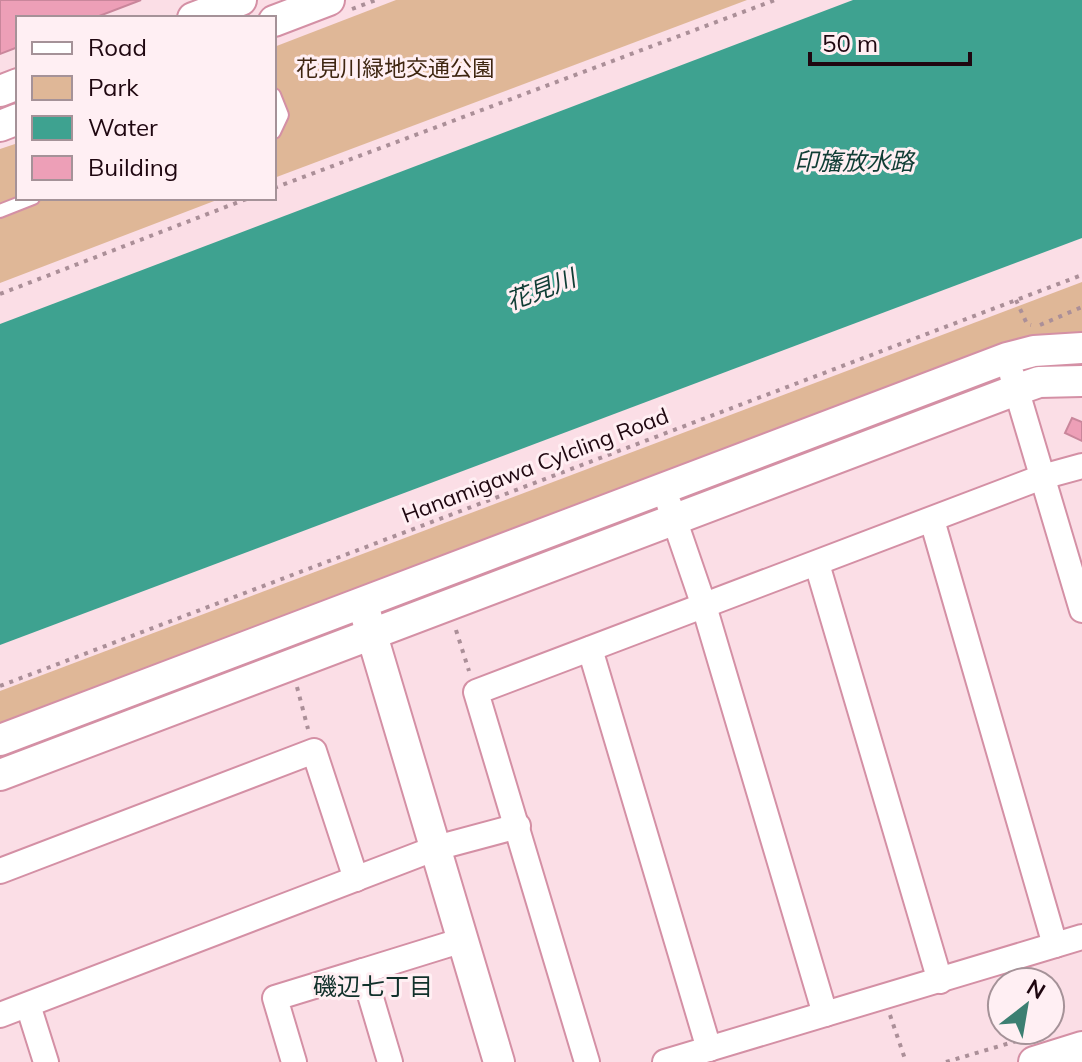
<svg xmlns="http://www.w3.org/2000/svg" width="1082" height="1062" viewBox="0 0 1082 1062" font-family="Mulish,'Noto Sans JP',sans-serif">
<rect width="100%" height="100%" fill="#fbdee6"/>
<g fill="#dfb797">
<polygon points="396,0 747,0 274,178 274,47"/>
<polygon points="18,143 18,198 222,198 0,283 0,149"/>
<polygon points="1082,282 1082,338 0,729 0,691"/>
<polygon points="979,383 984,387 702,493 704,488"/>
<polygon points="331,629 335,638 0,766 0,756"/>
</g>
<polygon fill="#3ea290" points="853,0 1082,0 1082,238 0,645 0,324"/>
<g fill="#ed9fb7" stroke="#c9869b" stroke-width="2">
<polygon points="0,0 141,0 94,18 18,18 18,47 0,54"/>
<polygon points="1072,418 1082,422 1082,441 1065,433"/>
</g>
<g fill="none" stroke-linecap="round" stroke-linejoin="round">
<defs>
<g id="service">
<polyline points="274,95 282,115 274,132"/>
<polyline points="0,211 33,198"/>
</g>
<g id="minor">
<polyline points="1012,375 1082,610"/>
<polyline points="669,504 704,606 825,1014"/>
<polyline points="932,520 1055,945"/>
<polyline points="817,564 940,981"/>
<polyline points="590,649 709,1049"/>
<polyline points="0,871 314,751 356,879"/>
<polyline points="28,1005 46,1062"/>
<polyline points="0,1015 436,848 518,826"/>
<polyline points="294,1062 275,998 363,971"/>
<polyline points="390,1062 363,971 463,940"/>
<polyline points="587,1062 476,692 1042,477 1082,466"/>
<polyline points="665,1062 1082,937"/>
</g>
<g id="tertiary">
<polyline points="193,18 241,0"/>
<polyline points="274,21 329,0"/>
<polyline points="0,91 18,84"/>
<polyline points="0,126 18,119"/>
<polyline points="366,615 499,1062"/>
<polyline points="0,740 1007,358 1034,351 1082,348"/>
<polyline points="0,775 1016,390 1039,382 1082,381"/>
<polyline points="1034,1062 1082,1047"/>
</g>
</defs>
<use href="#service" stroke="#d490a5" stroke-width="16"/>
<use href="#minor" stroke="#d490a5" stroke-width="28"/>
<use href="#tertiary" stroke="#d490a5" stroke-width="34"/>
<g stroke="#ab8f98" stroke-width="4" stroke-dasharray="4 6" stroke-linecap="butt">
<polyline points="352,9 376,0"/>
<polyline points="274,188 775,0"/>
<polyline points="0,294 249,198"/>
<polyline points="1016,300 1027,324 1031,325"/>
<polyline points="1040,325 1082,307"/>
<polyline points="456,630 469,671"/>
<polyline points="0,686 1082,275"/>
<polyline points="297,687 308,729"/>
<polyline points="890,1015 906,1062"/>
<polyline points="946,1062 1020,1040"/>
</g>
<use href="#service" stroke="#fff" stroke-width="12"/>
<use href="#minor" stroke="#fff" stroke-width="24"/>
<use href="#tertiary" stroke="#fff" stroke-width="30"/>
</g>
<g text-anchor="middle" stroke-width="6" stroke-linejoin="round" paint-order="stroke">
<g font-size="22" fill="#3f2611" stroke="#ffeff3">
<text x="395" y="76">花見川緑地交通公園</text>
</g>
<g font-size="22" fill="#1f0710" stroke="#ffeff3">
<text transform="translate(535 465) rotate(-21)" y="8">Hanamigawa Cylcling Road</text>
</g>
<g font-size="24" font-style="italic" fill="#103d35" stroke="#ffeff3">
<text x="854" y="170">印旛放水路</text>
<text transform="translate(541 290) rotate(-21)" y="8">花見川</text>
</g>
<g font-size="24" fill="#11312b" stroke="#ffeff3">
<text x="373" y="995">磯辺七丁目</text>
</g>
</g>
<rect x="16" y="16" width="260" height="184" fill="#ffeff3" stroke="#a59298" stroke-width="2"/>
<rect x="32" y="42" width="40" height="12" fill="#ffffff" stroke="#a59298" stroke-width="2"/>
<text x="88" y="56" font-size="24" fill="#1f0710">Road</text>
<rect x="32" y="76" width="40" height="24" fill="#dfb797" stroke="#a59298" stroke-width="2"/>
<text x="88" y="96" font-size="24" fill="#1f0710">Park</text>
<rect x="32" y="116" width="40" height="24" fill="#3ea290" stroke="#a59298" stroke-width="2"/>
<text x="88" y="136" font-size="24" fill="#1f0710">Water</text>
<rect x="32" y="156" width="40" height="24" fill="#ed9fb7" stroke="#a59298" stroke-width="2"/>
<text x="88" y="176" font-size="24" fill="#1f0710">Building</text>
<g transform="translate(1026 1006) rotate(31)"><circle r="38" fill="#ffeff3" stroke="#a59298" stroke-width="2"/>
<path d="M0-6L14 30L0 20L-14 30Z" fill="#3c7f72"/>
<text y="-12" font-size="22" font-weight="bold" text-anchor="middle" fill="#1f0710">N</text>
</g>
<path d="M810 52v12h160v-12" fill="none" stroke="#1f0710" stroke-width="4"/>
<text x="822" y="52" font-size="24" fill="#1f0710" stroke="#ffeff3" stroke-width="6" paint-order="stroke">50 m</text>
</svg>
